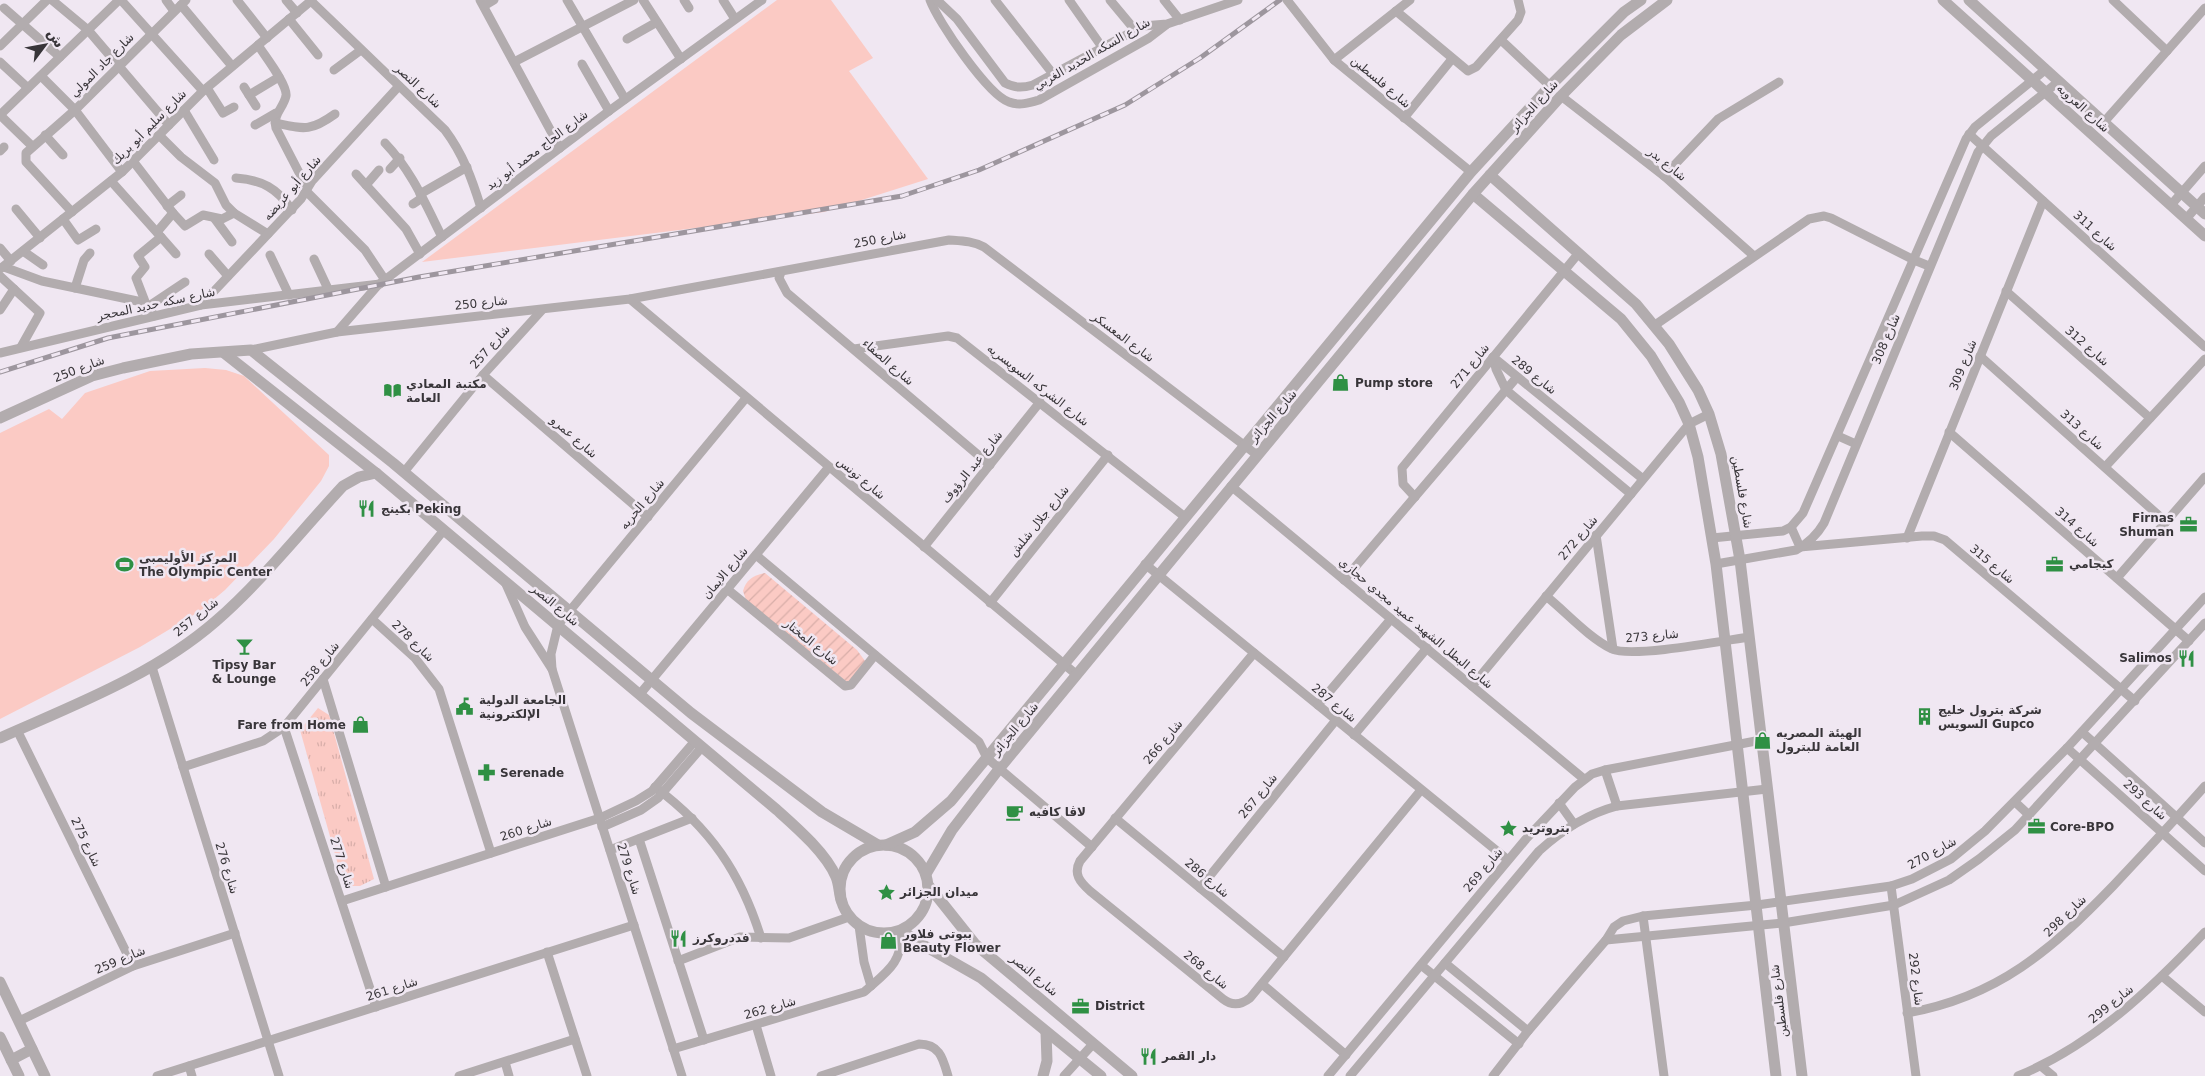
<svg xmlns="http://www.w3.org/2000/svg" width="2205" height="1076" viewBox="0 0 2205 1076" font-family="'DejaVu Sans','Noto Naskh Arabic',sans-serif">
<defs>
<pattern id="park-tufts" width="24" height="20" patternUnits="userSpaceOnUse" patternTransform="scale(1.25)"><rect width="24" height="20" fill="#fbcac4"/><path d="M3 7l-1-3M5 7V3M7 7l1-3M15 17l-1-3M17 17v-4M19 17l1-3" fill="none" stroke="#d8aea9"/></pattern>
<pattern id="garden-furrows" width="10" height="10" patternUnits="userSpaceOnUse" patternTransform="scale(1.25)"><rect width="10" height="10" fill="#fbcac4"/><path d="M-1 1l2-2M0 10L10 0M9 11l2-2" fill="none" stroke="#d8aea9"/></pattern>
</defs>
<rect width="100%" height="100%" fill="#f0e7f2"/>
<g fill="#fbcac4">
<polygon points="777,0 831,0 873,58 849,71 928,179 824,212 422,262"/>
<polygon points="205,368 226,370 244,376 329,455 329,466 321,481 274,539 225,590 200,611 140,647 0,719 0,433 49,409 62,419 85,393 150,371"/>
</g>
<polygon fill="url(#park-tufts)" points="318,708 329,715 374,879 360,886 344,886 300,730"/>
<path fill="url(#garden-furrows)" d="M765,573L857,650L865,661L848,683L746,600L743,591C746,580 753,575 765,573Z"/>
<g fill="none" stroke-linecap="round" stroke-linejoin="round">
<g stroke="#b2acae" stroke-width="9">
<polyline points="52,0 88,30 169,125"/>
<polyline points="121,0 203,91"/>
<polyline points="166,0 174,11"/>
<polyline points="237,0 267,38"/>
<polyline points="286,0 297,13"/>
<polyline points="480,0 560,148"/>
<polyline points="567,0 625,99"/>
<polyline points="643,0 681,59"/>
<polyline points="684,0 689,8"/>
<polyline points="723,0 735,19"/>
<path d="M930,0C938,22 988,95 1009,102C1019,106 1029,103 1039,100L1149,38L1166,25"/>
<path d="M937,0L957,19L1005,83C1015,88 1022,88 1033,85L1143,26L1167,24L1238,0"/>
<polyline points="995,0 1053,74"/>
<polyline points="1069,0 1102,47"/>
<polyline points="1110,0 1135,30"/>
<polyline points="1164,0 1180,20"/>
<polyline points="1287,0 1334,60 1471,172"/>
<polyline points="2113,0 2167,51"/>
<path d="M311,1L445,130C463,154 472,179 481,208"/>
<polyline points="181,5 232,66"/>
<polyline points="484,6 494,0"/>
<polyline points="4,8 60,57"/>
<polyline points="1396,11 1468,71 1476,67 1518,20 1521,12 1518,0"/>
<polyline points="289,19 318,55"/>
<polyline points="627,39 657,22"/>
<polyline points="1501,40 1550,86"/>
<path d="M258,45C264,55 288,85 286,96C283,109 273,113 276,128L307,188"/>
<polyline points="0,46 47,0"/>
<polyline points="1334,60 1410,0"/>
<polyline points="0,62 28,88"/>
<polyline points="514,62 634,0"/>
<polyline points="582,64 609,111"/>
<polyline points="334,70 361,50"/>
<polyline points="41,76 75,110 122,172"/>
<polyline points="244,87 256,106"/>
<polyline points="207,88 223,113 234,107"/>
<polyline points="249,95 279,77"/>
<polyline points="1561,96 1664,176 1754,256"/>
<polyline points="184,110 214,160"/>
<polyline points="0,115 119,0"/>
<polyline points="0,115 32,146"/>
<polyline points="1404,118 1452,59"/>
<polyline points="2104,122 2205,8"/>
<path d="M275,123C304,129 310,132 335,114"/>
<polyline points="255,125 276,113"/>
<polyline points="1969,134 2205,347"/>
<polyline points="45,135 63,155"/>
<polyline points="159,135 181,157 215,183 226,205 234,213 268,234"/>
<path d="M385,143C411,170 425,203 442,237"/>
<polyline points="0,151 4,147"/>
<polyline points="133,161 173,213 185,226 203,215 222,219 234,213"/>
<polyline points="390,169 400,158"/>
<polyline points="356,174 406,229 420,254"/>
<polyline points="1664,176 1718,119 1779,82"/>
<path d="M236,178C262,180 277,188 292,210"/>
<polyline points="111,181 161,237 138,256 145,267 136,278 146,304"/>
<polyline points="366,185 379,170"/>
<polyline points="306,191 365,250 385,280"/>
<polyline points="420,194 467,167"/>
<polyline points="413,204 422,198"/>
<polyline points="2171,205 2205,166"/>
<polyline points="167,206 181,195"/>
<polyline points="16,209 40,238"/>
<polyline points="72,212 26,162 26,153 75,110 186,0"/>
<polyline points="63,219 78,240 96,229"/>
<polyline points="215,219 232,242"/>
<polyline points="2186,219 2205,197"/>
<polyline points="157,232 173,213"/>
<polyline points="161,237 176,254"/>
<polyline points="0,248 11,261"/>
<polyline points="23,251 43,265"/>
<polyline points="209,254 228,276"/>
<polyline points="270,255 289,295"/>
<polyline points="314,259 329,291"/>
<polyline points="4,267 42,281 142,302 149,306 154,316"/>
<polyline points="0,269 122,172 203,91 312,0"/>
<polyline points="781,272 779,278 787,293 990,465"/>
<polyline points="0,276 40,313 21,347"/>
<polyline points="75,288 84,260 90,253"/>
<polyline points="2006,291 2150,418"/>
<polyline points="630,299 1077,675"/>
<polyline points="201,305 301,199 312,181 399,86"/>
<polyline points="149,306 185,282"/>
<polyline points="0,310 14,289"/>
<polyline points="1655,325 1809,219 1824,216 1831,218 1914,260 1929,266"/>
<polyline points="337,332 378,285 609,111 762,0"/>
<polyline points="854,349 948,336 957,338 1185,517"/>
<path d="M251,350L337,332L630,299L949,240C963,241 972,241 984,247L1257,455"/>
<polyline points="0,353 201,305 380,284"/>
<polyline points="1980,356 2166,522"/>
<polyline points="1493,357 1496,369 1506,390 1631,494"/>
<polyline points="1493,357 1643,479"/>
<polyline points="483,375 648,517"/>
<polyline points="1949,432 2189,641"/>
<polyline points="1838,436 1856,444"/>
<polyline points="2105,467 2205,359"/>
<polyline points="404,472 483,375 542,310"/>
<polyline points="1231,486 1584,779"/>
<polyline points="1415,497 1403,484 1402,468 1578,254"/>
<polyline points="1791,527 1800,547 1922,536 1934,536 1945,540 2135,701"/>
<polyline points="1596,535 1613,649"/>
<polyline points="1712,538 1783,531 1791,527 1803,513 1966,139 1975,127 2045,70"/>
<polyline points="1907,538 2043,201"/>
<polyline points="924,547 1040,402"/>
<polyline points="756,555 979,742 987,758 1092,847"/>
<polyline points="1145,564 1508,860"/>
<path d="M1716,564L1796,550C1809,543 1817,535 1824,523L1978,152L1991,136L2058,82"/>
<polyline points="2117,578 2205,477"/>
<polyline points="1344,580 1517,377"/>
<polyline points="505,582 525,627 552,669"/>
<polyline points="727,589 845,686 851,685 875,655"/>
<path d="M1546,596C1567,613 1588,637 1612,649C1632,658 1722,641 1749,637"/>
<polyline points="990,603 1108,455"/>
<polyline points="372,619 415,658 439,689 491,853"/>
<path d="M1254,653L1080,861C1073,874 1080,882 1090,891L1223,999C1232,1006 1241,1005 1250,998L1421,790"/>
<polyline points="152,667 279,1076"/>
<polyline points="323,679 386,887"/>
<polyline points="1472,686 1689,424 1709,414"/>
<polyline points="640,694 829,467"/>
<polyline points="1318,705 1391,619"/>
<polyline points="284,727 376,1007"/>
<polyline points="17,730 133,966"/>
<polyline points="2082,732 2205,843"/>
<polyline points="1354,735 1427,648"/>
<polyline points="2067,748 2205,871"/>
<polyline points="183,767 263,741 284,727 444,530"/>
<polyline points="1605,770 1617,806"/>
<path d="M655,787C710,828 741,873 761,938"/>
<polyline points="2015,802 2029,815"/>
<polyline points="1559,803 1574,824"/>
<polyline points="1115,818 1284,957"/>
<polyline points="602,827 641,810 658,798 702,747"/>
<polyline points="639,839 704,1040"/>
<polyline points="610,850 692,818"/>
<polyline points="1891,886 1916,1076"/>
<polyline points="1200,888 1336,720"/>
<polyline points="342,901 600,818 636,801 652,791 695,741"/>
<polyline points="1643,916 1664,1076"/>
<polyline points="859,926 864,962 871,986"/>
<polyline points="1606,940 1783,923 1894,905 1949,880 1979,859 2015,830 2205,623"/>
<polyline points="547,952 587,1076"/>
<polyline points="678,961 740,937 789,938 849,917"/>
<polyline points="1445,963 1528,1031"/>
<polyline points="1421,965 1519,1044"/>
<polyline points="2162,976 2205,1012"/>
<polyline points="1262,984 1346,1055"/>
<path d="M1907,1013C1998,997 2051,950 2113,886C2144,853 2175,820 2205,786"/>
<polyline points="19,1021 133,966 235,933"/>
<polyline points="756,1025 771,1076"/>
<path d="M673,1049L864,992C884,974 905,962 900,931"/>
<polyline points="505,1062 509,1076"/>
<polyline points="189,1066 192,1076"/>
<polyline points="2041,1066 2053,1076"/>
<polyline points="157,1076 634,925"/>
<polyline points="459,1076 575,1039"/>
<polyline points="682,1076 552,669 551,654 558,625 746,398"/>
<path d="M821,1076L919,1044C940,1044 943,1059 948,1076"/>
<polyline points="1064,1076 1093,1044"/>
<polyline points="1328,1076 1526,839 1575,787 1592,774 1605,770 1761,740"/>
<path d="M1350,1076L1539,851C1562,830 1587,814 1617,806L1767,789"/>
<polyline points="1493,1076 1528,1031 1606,940 1614,927 1623,921 1643,916 1757,905 1891,886 1912,879 1951,859 1985,831 2067,748 2205,597"/>
<path d="M2018,1076C2093,1045 2150,990 2205,932"/>
</g>
<g stroke="#b2acae" stroke-width="11">
<polyline points="1943,0 2205,236"/>
<polyline points="1969,0 2205,214"/>
<polyline points="1490,175 1636,304 1669,344 1698,390 1709,414 1721,454 1740,560 1802,1076"/>
<polyline points="1473,194 1621,319 1651,356 1679,402 1689,424 1698,457 1716,564 1776,1076"/>
<path d="M224,353L376,473L777,810C796,827 826,853 836,877C839,884 839,893 841,900"/>
<polyline points="0,418 92,376 123,368 191,354 251,350 393,463 691,713 822,812 878,845"/>
<path d="M0,738C74,705 154,675 216,621C262,581 301,531 343,486L359,477L376,473"/>
<circle cx="884" cy="889" r="44"/>
<polyline points="886,845 915,832 951,801 1471,172 1550,86 1624,12 1641,0"/>
<polyline points="926,874 952,830 999,769 1473,194 1561,96 1621,35 1667,0"/>
<polyline points="928,885 975,944 1132,1076"/>
<polyline points="902,930 916,941 981,978 1101,1076"/>
<polyline points="0,982 45,1076"/>
<polyline points="0,1037 19,1076"/>
<polyline points="11,1060 32,1049"/>
<polyline points="1043,1076 1047,1061 1046,1032"/>
</g>
<defs>
<polyline id="rail" points="0,372 108,338 419,277 902,196 979,170 1125,105 1200,58 1280,0"/>
</defs>
<use href="#rail" stroke="#9d969e" stroke-width="5"/>
<use href="#rail" stroke="#f0e7f2" stroke-width="3" stroke-dasharray="9" stroke-linecap="butt"/>
</g>
<defs>
<symbol id="shop-bare" viewBox="-9 -9 18 18"><path d="M-5-2.5h2.3a2.7 3.5 0 0 1 5.4 0H5L5.5 6h-11ZM-1.5-2.5h3a1.5 2.3 0 0 0-3 0Z" fill="#2f9044" stroke="#f0e7f2" stroke-width="2.5" paint-order="stroke"/></symbol>
<symbol id="library-bare" viewBox="-9 -9 18 18"><path d="M-6-4Q-3-5.5-.7-3.5V5Q-3 3-6 4ZM6-4Q3-5.5 .7-3.5V5Q3 3 6 4Z" fill="#2f9044" stroke="#f0e7f2" stroke-width="2.5" paint-order="stroke"/></symbol>
<symbol id="restaurant-bare" viewBox="-9 -9 18 18"><path d="M-5-6h1v4h1v-4h1v4h1v-4h1v5L-1.5 .5V6h-2V.5L-5-1ZM5-6V6H3V1.5H1.5Q1.5-4 5-6Z" fill="#2f9044" stroke="#f0e7f2" stroke-width="2.5" paint-order="stroke"/></symbol>
<symbol id="office-bare" viewBox="-9 -9 18 18"><path d="M-6-3h4V-5.5h4V-3h4V5H-6ZM-1-4.5V-3h2v-1.5ZM-6 0V1H6V0Z" fill="#2f9044" stroke="#f0e7f2" stroke-width="2.5" paint-order="stroke"/></symbol>
<symbol id="stadium-bare" viewBox="-9 -9 18 18"><path d="M0-5a6.5 5 0 1 0 0 10a6.5 5 0 1 0 0-10ZM-3.5-1.8h7v3.6h-7Z" fill="#2f9044" stroke="#f0e7f2" stroke-width="2.5" paint-order="stroke"/></symbol>
<symbol id="bar-bare" viewBox="-9 -9 18 18"><path d="M-6-5H6L.8 .8V4.5H3.5V6h-7V4.5H-.8V.8Z" fill="#2f9044" stroke="#f0e7f2" stroke-width="2.5" paint-order="stroke"/></symbol>
<symbol id="civic-bare" viewBox="-9 -9 18 18"><path d="M-.6-6.5H3V-4.5H.6V-3L4-1V1h2V6H-6V1h2V-1L-.6-3ZM-1.2 2.5V6h2.4V2.5Z" fill="#2f9044" stroke="#f0e7f2" stroke-width="2.5" paint-order="stroke"/></symbol>
<symbol id="building-bare" viewBox="-9 -9 18 18"><path d="M-4-6H4V6H1V3H-1V6H-4ZM-2.5-4.3h1.7v1.8h-1.7ZM.8-4.3h1.7v1.8H.8ZM-2.5-1h1.7V.8h-1.7ZM.8-1h1.7V.8H.8Z" fill="#2f9044" stroke="#f0e7f2" stroke-width="2.5" paint-order="stroke"/></symbol>
<symbol id="pharmacy-bare" viewBox="-9 -9 18 18"><path d="M-2-6h4v4h4v4h-4v4h-4v-4h-4v-4h4Z" fill="#2f9044" stroke="#f0e7f2" stroke-width="2.5" paint-order="stroke"/></symbol>
<symbol id="cafe-bare" viewBox="-9 -9 18 18"><path d="M-5.5-4.5H6V0H3Q3 3.5 0 3.5H-2.5Q-5.5 3.5-5.5 0ZM3-3.2v2h1.7v-2ZM-6 4.5H4V6H-6Z" fill="#2f9044" stroke="#f0e7f2" stroke-width="2.5" paint-order="stroke"/></symbol>
<symbol id="sight-bare" viewBox="-9 -9 18 18"><path d="M0-6L1.8-2.2L6-1.7L2.9 1.2L3.7 5.4L0 3.3L-3.7 5.4L-2.9 1.2L-6-1.7L-1.8-2.2Z" fill="#2f9044" stroke="#f0e7f2" stroke-width="2.5" paint-order="stroke"/></symbol>
</defs>
<g fill-rule="evenodd">
<use href="#shop-bare" x="1328" y="370" width="25" height="25"/>
<use href="#library-bare" x="380" y="378" width="25" height="25"/>
<use href="#restaurant-bare" x="354" y="496" width="25" height="25"/>
<use href="#office-bare" x="2176" y="512" width="25" height="25"/>
<use href="#office-bare" x="2042" y="552" width="25" height="25"/>
<use href="#stadium-bare" x="112" y="552" width="25" height="25"/>
<use href="#bar-bare" x="232" y="634" width="25" height="25"/>
<use href="#restaurant-bare" x="2174" y="646" width="25" height="25"/>
<use href="#civic-bare" x="452" y="694" width="25" height="25"/>
<use href="#building-bare" x="1912" y="704" width="25" height="25"/>
<use href="#shop-bare" x="348" y="712" width="25" height="25"/>
<use href="#shop-bare" x="1750" y="728" width="25" height="25"/>
<use href="#pharmacy-bare" x="474" y="760" width="25" height="25"/>
<use href="#cafe-bare" x="1002" y="800" width="25" height="25"/>
<use href="#office-bare" x="2024" y="814" width="25" height="25"/>
<use href="#sight-bare" x="1496" y="816" width="25" height="25"/>
<use href="#sight-bare" x="874" y="880" width="25" height="25"/>
<use href="#restaurant-bare" x="666" y="926" width="25" height="25"/>
<use href="#shop-bare" x="876" y="928" width="25" height="25"/>
<use href="#office-bare" x="1068" y="994" width="25" height="25"/>
<use href="#restaurant-bare" x="1136" y="1044" width="25" height="25"/>
</g>
<g text-anchor="middle" stroke-width="5" stroke-linejoin="round" paint-order="stroke">
<g font-size="12" fill="#383539" stroke="#f0e7f2">
<text transform="translate(1092 54) rotate(-30)" y="4">شارع السكه الحديد الغربي</text>
<text transform="translate(102 65) rotate(-45)" y="4">شارع جاد المولي</text>
<text transform="translate(1381 82) rotate(40)" y="4">شارع فلسطين</text>
<text transform="translate(418 86) rotate(43)" y="4">شارع النصر</text>
<text transform="translate(1534 106) rotate(-48)" y="4">شارع الجزائر</text>
<text transform="translate(2083 108) rotate(42)" y="4">شارع العروبه</text>
<text transform="translate(149 127) rotate(-45)" y="4">شارع سليم أبو بريك</text>
<text transform="translate(537 150) rotate(-37)" y="4">شارع الحاج محمد أبو زيد</text>
<text transform="translate(1667 164) rotate(39)" y="4">شارع بدر</text>
<text transform="translate(292 188) rotate(-49)" y="4">شارع أبو عريضه</text>
<text transform="translate(2095 231) rotate(42)" y="4">شارع 311</text>
<text transform="translate(880 239) rotate(-11)" y="4">شارع 250</text>
<text transform="translate(481 303) rotate(-6)" y="4">شارع 250</text>
<text transform="translate(156 304) rotate(-12)" y="4">شارع سكه حديد المحجر</text>
<text transform="translate(1123 337) rotate(37)" y="4">شارع المعسكر</text>
<text transform="translate(1886 339) rotate(-67)" y="4">شارع 308</text>
<text transform="translate(2087 346) rotate(41)" y="4">شارع 312</text>
<text transform="translate(490 347) rotate(-49)" y="4">شارع 257</text>
<text transform="translate(888 362) rotate(41)" y="4">شارع الصفاء</text>
<text transform="translate(1963 365) rotate(-68)" y="4">شارع 309</text>
<text transform="translate(1470 366) rotate(-51)" y="4">شارع 271</text>
<text transform="translate(79 369) rotate(-21)" y="4">شارع 250</text>
<text transform="translate(1534 375) rotate(39)" y="4">شارع 289</text>
<text transform="translate(1038 385) rotate(38)" y="4">شارع الشركه السويسريه</text>
<text transform="translate(1273 416) rotate(-49)" y="4">شارع الجزائر</text>
<text transform="translate(2082 430) rotate(42)" y="4">شارع 313</text>
<text transform="translate(574 437) rotate(41)" y="4">شارع عمرو</text>
<text transform="translate(972 467) rotate(-51)" y="4">شارع عبد الرؤوف</text>
<text transform="translate(861 478) rotate(40)" y="4">شارع تونس</text>
<text transform="translate(1742 492) rotate(80)" y="4">شارع فلسطين</text>
<text transform="translate(642 504) rotate(-50)" y="4">شارع الحريه</text>
<text transform="translate(1039 521) rotate(-51)" y="4">شارع جلال شلش</text>
<text transform="translate(2077 527) rotate(41)" y="4">شارع 314</text>
<text transform="translate(1578 538) rotate(-50)" y="4">شارع 272</text>
<text transform="translate(1992 564) rotate(40)" y="4">شارع 315</text>
<text transform="translate(725 573) rotate(-50)" y="4">شارع الايمان</text>
<text transform="translate(555 605) rotate(40)" y="4">شارع النصر</text>
<text transform="translate(196 617) rotate(-39)" y="4">شارع 257</text>
<text transform="translate(1416 623) rotate(40)" y="4">شارع البطل الشهيد عميد مجدي حجازي</text>
<text transform="translate(1652 636) rotate(-5)" y="4">شارع 273</text>
<text transform="translate(413 641) rotate(44)" y="4">شارع 278</text>
<text transform="translate(811 642) rotate(39)" y="4">شارع المختار</text>
<text transform="translate(320 664) rotate(-51)" y="4">شارع 258</text>
<text transform="translate(1334 703) rotate(39)" y="4">شارع 287</text>
<text transform="translate(1015 729) rotate(-50)" y="4">شارع الجزائر</text>
<text transform="translate(1163 742) rotate(-50)" y="4">شارع 266</text>
<text transform="translate(1258 796) rotate(-51)" y="4">شارع 267</text>
<text transform="translate(2145 800) rotate(42)" y="4">شارع 293</text>
<text transform="translate(526 829) rotate(-18)" y="4">شارع 260</text>
<text transform="translate(86 842) rotate(64)" y="4">شارع 275</text>
<text transform="translate(1932 853) rotate(-29)" y="4">شارع 270</text>
<text transform="translate(342 863) rotate(72)" y="4">شارع 277</text>
<text transform="translate(227 868) rotate(73)" y="4">شارع 276</text>
<text transform="translate(629 869) rotate(72)" y="4">شارع 279</text>
<text transform="translate(1483 870) rotate(-50)" y="4">شارع 269</text>
<text transform="translate(1207 878) rotate(40)" y="4">شارع 286</text>
<text transform="translate(2065 916) rotate(-44)" y="4">شارع 298</text>
<text transform="translate(120 960) rotate(-23)" y="4">شارع 259</text>
<text transform="translate(1206 970) rotate(39)" y="4">شارع 268</text>
<text transform="translate(1034 975) rotate(40)" y="4">شارع النصر</text>
<text transform="translate(1916 979) rotate(83)" y="4">شارع 292</text>
<text transform="translate(392 989) rotate(-18)" y="4">شارع 261</text>
<text transform="translate(1779 1001) rotate(-97)" y="4">شارع فلسطين</text>
<text transform="translate(2111 1004) rotate(-39)" y="4">شارع 299</text>
<text transform="translate(770 1008) rotate(-16)" y="4">شارع 262</text>
</g>
<g font-size="12" font-weight="bold" fill="#383539" stroke="#f0e7f2" text-anchor="start">
<text x="1355" y="387">Pump store</text>
<text x="406" y="388">مكتبة المعادي<tspan x="406" dy="14">العامة</tspan></text>
<text x="381" y="513">بكينج Peking</text>
<text x="2174" y="522" text-anchor="end">Firnas<tspan x="2174" dy="14">Shuman</tspan></text>
<text x="139" y="562">المركز الأوليمبى<tspan x="139" dy="14">The Olympic Center</tspan></text>
<text x="2069" y="568">كيجامي</text>
<text x="2172" y="662" text-anchor="end">Salimos</text>
<text x="244" y="669" text-anchor="middle">Tipsy Bar<tspan x="244" dy="14">&amp; Lounge</tspan></text>
<text x="479" y="704">الجامعة الدولية<tspan x="479" dy="14">الإلكترونية</tspan></text>
<text x="1938" y="714">شركة بترول خليج<tspan x="1938" dy="14">السويس Gupco</tspan></text>
<text x="346" y="729" text-anchor="end">Fare from Home</text>
<text x="1776" y="737">الهيئة المصريه<tspan x="1776" dy="14">العامة للبترول</tspan></text>
<text x="500" y="777">Serenade</text>
<text x="1029" y="816">لاڤا كافيه</text>
<text x="2050" y="831">Core-BPO</text>
<text x="1522" y="832">بتروتريد</text>
<text x="900" y="896">ميدان الجزائر</text>
<text x="903" y="938">بيوتى فلاور<tspan x="903" dy="14">Beauty Flower</tspan></text>
<text x="693" y="942">فددروكرز</text>
<text x="1095" y="1010">District</text>
<text x="1162" y="1060">دار القمر</text>
</g>
</g>
<g transform="translate(45 45) rotate(58)" stroke="#f0e7f2" stroke-width="4" paint-order="stroke">
<path d="M0-4L9 19L0 12L-9 19Z" fill="#383539"/>
<text y="-8" font-size="14" font-weight="bold" text-anchor="middle" fill="#383539">ش</text>
</g>
</svg>
